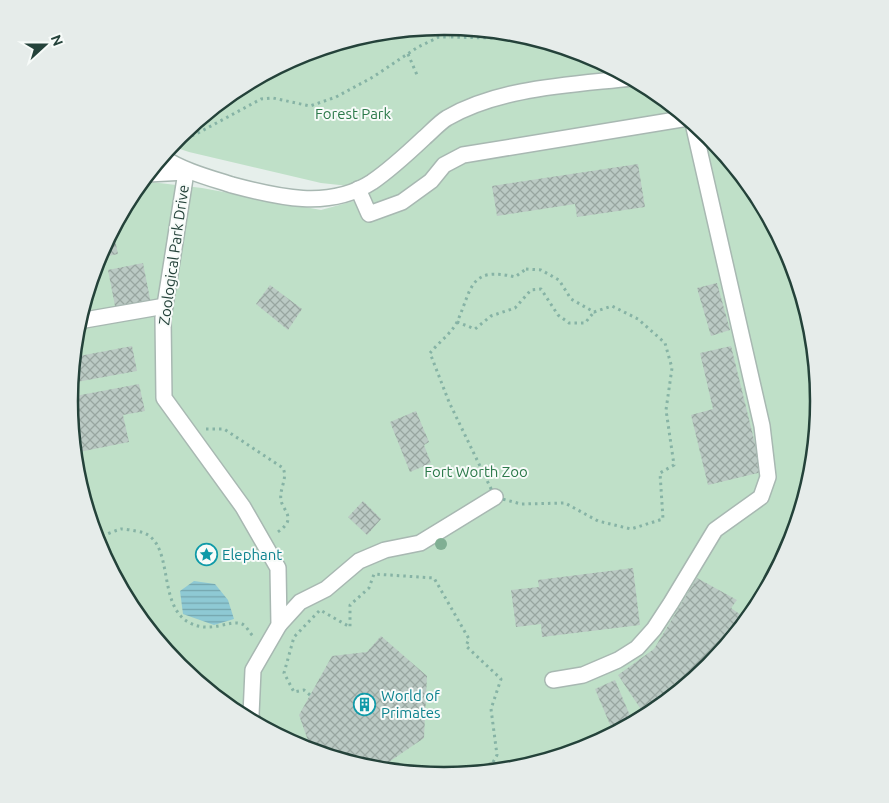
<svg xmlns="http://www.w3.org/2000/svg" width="889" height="803" viewBox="0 0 889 803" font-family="Ubuntu,sans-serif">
<defs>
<pattern id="water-rules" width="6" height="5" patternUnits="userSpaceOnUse" patternTransform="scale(1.25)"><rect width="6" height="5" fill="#8ec9d4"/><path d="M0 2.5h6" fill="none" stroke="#74a5ad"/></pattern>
<pattern id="building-cross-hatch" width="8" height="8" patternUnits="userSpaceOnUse" patternTransform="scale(1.25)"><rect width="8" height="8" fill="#bbcac4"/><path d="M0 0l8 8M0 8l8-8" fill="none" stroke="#98a6a0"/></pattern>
</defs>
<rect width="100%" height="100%" fill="#e6efeb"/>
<path fill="#bfe0c8" d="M445,26C468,29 492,29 515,33C560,41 615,64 654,90C684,111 711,137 734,165C889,371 807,682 553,759C482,780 408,781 336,759C231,727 139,647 97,544C55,440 63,322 116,224C124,209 131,194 142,181L202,188L321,210L354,201L377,189L321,183L189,152L171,146C214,94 306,45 372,33C396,29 421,29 445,26Z"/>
<polygon fill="url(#water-rules)" points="194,581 215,584 228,600 234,619 214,625 183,614 180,591"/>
<g fill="url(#building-cross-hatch)">
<polygon points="638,164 645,207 577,217 575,204 497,216 492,186"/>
<polygon points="113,230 118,254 98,258"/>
<polygon points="143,263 151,304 116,311 108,270"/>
<polygon points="717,283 730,330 711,336 697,288"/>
<polygon points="270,285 302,309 288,330 256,304"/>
<polygon points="132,346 137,371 71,383 74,357"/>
<polygon points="731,346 762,472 708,485 691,415 713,409 700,353"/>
<polygon points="139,384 145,411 123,415 129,442 79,452 70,397"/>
<polygon points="416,411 429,442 424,445 431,463 410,472 390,422"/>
<polygon points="363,501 381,519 367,535 348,517"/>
<polygon points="633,568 640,625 542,637 541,624 516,627 511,590 539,587 538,580"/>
<polygon points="697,578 737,600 731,608 741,615 710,667 646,717 618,675 654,649"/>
<polygon points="381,636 427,676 424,738 377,770 312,752 299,715 332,656 367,652"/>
<polygon points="615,680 631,718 611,727 595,689"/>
</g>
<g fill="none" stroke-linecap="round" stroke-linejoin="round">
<defs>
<g id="minor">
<path d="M162,157C184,171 207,177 232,185C277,197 329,210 372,182C391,169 407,154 424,138C431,132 439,123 447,118C501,87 571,85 632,78"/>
<polyline points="186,172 163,318 164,398 243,507 278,568 279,625 253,670 251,715 253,723"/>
<polyline points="148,174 186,172"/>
<polyline points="358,189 369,214 402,202 431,181 444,165 463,155 688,118"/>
<polyline points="79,321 165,306"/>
<polyline points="279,625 300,602 326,589 359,561 385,550 420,543 495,497"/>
<polyline points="553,680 583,675 618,660 637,648 654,629 671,603 715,530 761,497 768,477 762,426 693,123"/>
</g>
</defs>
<use href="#minor" stroke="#a8b8b2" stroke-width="18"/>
<g stroke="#86b3a5" stroke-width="3" stroke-dasharray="2.5 4" stroke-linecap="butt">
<polyline points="445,26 450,37 534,39"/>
<polyline points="408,54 417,75"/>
<polyline points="179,136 189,137 198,133 261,99 273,98 310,106 336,97 373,77 418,47 439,37 450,37"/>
<path d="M526,269L541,270L559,280L571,299L594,312L612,306L638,319L665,343L672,368L666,410L674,465L660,473L663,519L631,529L598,521L565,503L521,504L495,497L449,402L430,353C438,343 453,332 458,320C472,288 470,266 515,277Z"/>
<polyline points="457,322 475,329 491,316 515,308 531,290 541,289 558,315 569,323 585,323 594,312"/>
<path d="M206,429H224L283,468C288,479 279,489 281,500C282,508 291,514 287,523C284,528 279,531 275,534"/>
<path d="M96,538C104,536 113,531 121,529C125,529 131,530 136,531C178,536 154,605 190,623C211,634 230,619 242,624C247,626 250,634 254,637"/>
<polyline points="310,695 304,690 294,692 284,673 294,637 320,610 350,627 350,605 369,588 374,574 434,578 469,639 466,646 501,679 491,709 497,755 487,773"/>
</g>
<use href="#minor" stroke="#fff" stroke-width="15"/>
</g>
<circle fill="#80af93" cx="441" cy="544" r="6"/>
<defs>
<symbol id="sight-ring" viewBox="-11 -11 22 22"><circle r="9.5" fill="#f7fbf9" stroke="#0f9aa8" stroke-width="1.5"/><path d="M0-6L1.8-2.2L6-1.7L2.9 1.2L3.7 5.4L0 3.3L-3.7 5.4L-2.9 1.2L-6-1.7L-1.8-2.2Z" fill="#0f9aa8"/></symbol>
<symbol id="building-ring" viewBox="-11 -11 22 22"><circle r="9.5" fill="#f7fbf9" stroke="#0f9aa8" stroke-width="1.5"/><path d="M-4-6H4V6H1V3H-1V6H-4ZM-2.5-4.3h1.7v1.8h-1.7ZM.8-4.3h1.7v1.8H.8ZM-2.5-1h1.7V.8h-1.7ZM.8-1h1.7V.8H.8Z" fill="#0f9aa8"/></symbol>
</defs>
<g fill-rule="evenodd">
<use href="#sight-ring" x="194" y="542" width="25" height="25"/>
<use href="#building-ring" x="352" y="692" width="25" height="25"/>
</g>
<g text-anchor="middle" stroke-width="4" stroke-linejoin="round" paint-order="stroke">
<g font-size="15" fill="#2d7a4b" stroke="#f7fbf9">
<text x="353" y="119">Forest Park</text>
<text x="476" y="477">Fort Worth Zoo</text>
</g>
<g font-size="15" fill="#24423a" stroke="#f7fbf9">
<text transform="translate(174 255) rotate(-82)" y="5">Zoological Park Drive</text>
</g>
<g font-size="15" fill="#0d838f" stroke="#f7fbf9" text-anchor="start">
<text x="222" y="560">Elephant</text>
<text x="381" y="701">World of<tspan x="381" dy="17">Primates</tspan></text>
</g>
</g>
<path d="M0 0H889V803H0ZM78 401a366 366 0 1 1 732 0a366 366 0 1 1-732 0Z" fill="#e6ecea" fill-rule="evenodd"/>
<path fill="none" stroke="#24423a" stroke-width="2.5" d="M78 401a366 366 0 1 1 732 0a366 366 0 1 1-732 0Z"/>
<g transform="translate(45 45) rotate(69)" stroke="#f7fbf9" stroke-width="4" paint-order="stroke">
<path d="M0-4L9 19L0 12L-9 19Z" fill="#24423a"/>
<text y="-8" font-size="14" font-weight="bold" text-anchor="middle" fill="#24423a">N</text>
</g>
</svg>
